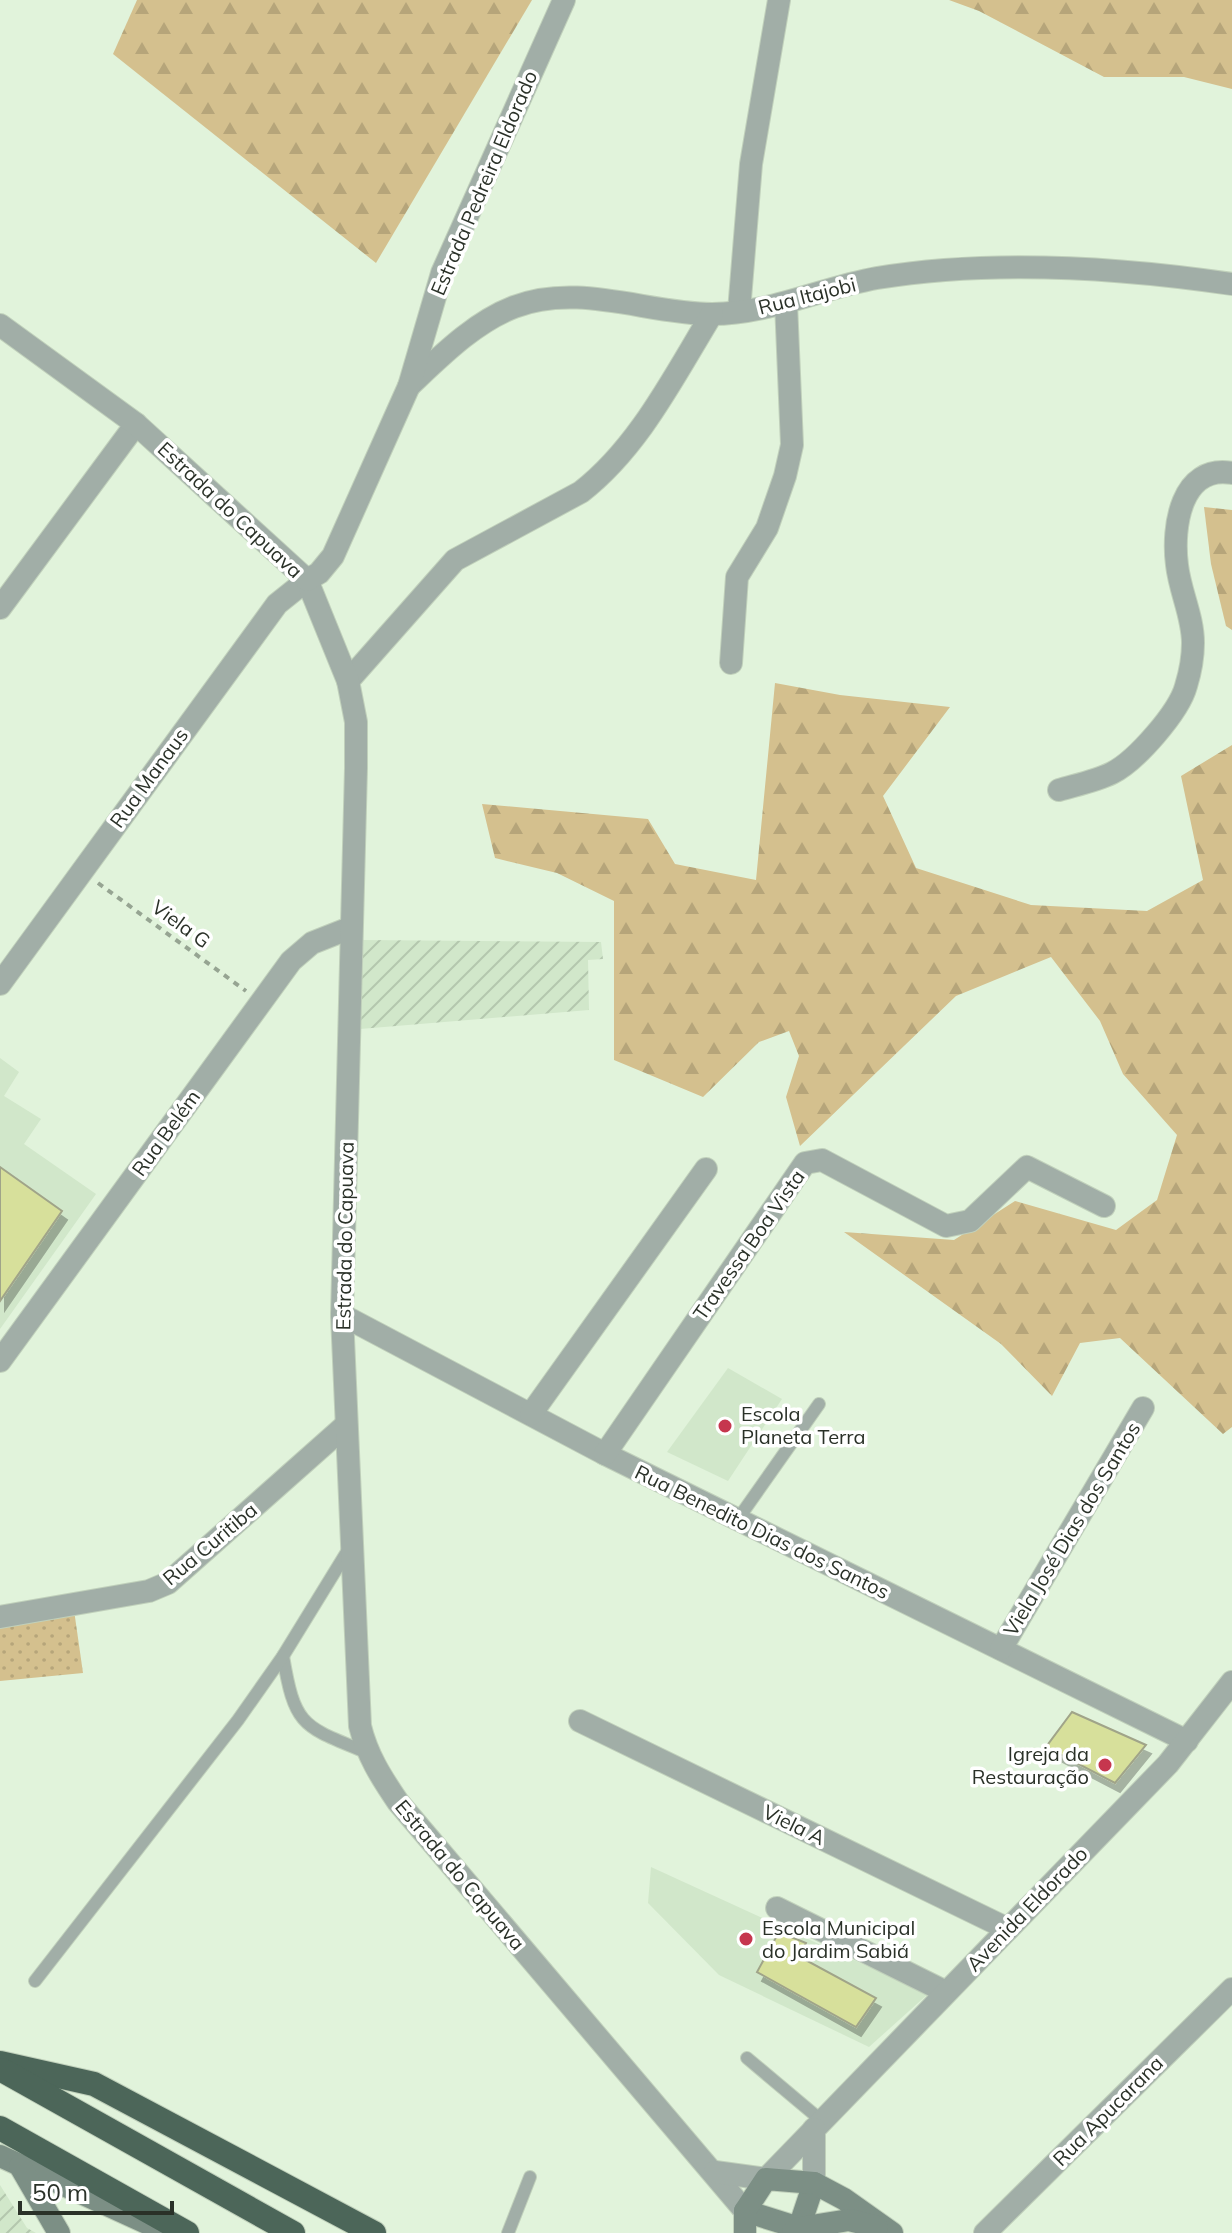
<svg xmlns="http://www.w3.org/2000/svg" width="1232" height="2233" viewBox="0 0 1232 2233" font-family="Mulish,sans-serif">
<defs>
<pattern id="industrial-furrows" width="10" height="10" patternUnits="userSpaceOnUse" patternTransform="scale(2)"><rect width="10" height="10" fill="#d1e7ca"/><path d="M-1 1l2-2M0 10L10 0M9 11l2-2" fill="none" stroke="#b4c7ae"/></pattern>
<pattern id="forest-firs" width="22" height="20" patternUnits="userSpaceOnUse" patternTransform="scale(2)"><rect width="22" height="20" fill="#d4c08e"/><path d="M5 1l3.5 6h-7zM16 11l3.5 6h-7z" fill="#b6a57a"/></pattern>
<pattern id="park-dots" width="8" height="8" patternUnits="userSpaceOnUse" patternTransform="scale(2)"><rect width="8" height="8" fill="#d4c08e"/><path d="M2 2h.1M6 6h.1" fill="none" stroke="#b6a57a" stroke-width="1.8" stroke-linecap="round"/></pattern>
<filter id="shadow"><feDropShadow dx="5" dy="9" stdDeviation="0" flood-color="#0004"/></filter>
</defs>
<rect width="100%" height="100%" fill="#e1f3db"/>
<g fill="#d1e7ca">
<polygon points="0,1058 19,1072 4,1096 41,1119 24,1144 96,1194 0,1329"/>
<polygon points="728,1368 782,1399 728,1481 667,1452"/>
<polygon points="651,1867 928,1994 869,2047 719,1975 648,1903"/>
</g>
<g fill="url(#industrial-furrows)">
<polygon points="362,940 601,942 603,959 588,960 589,1010 360,1029"/>
<polygon points="0,2185 27,2228 36,2233 0,2233"/>
</g>
<g fill="url(#forest-firs)">
<polygon points="137,0 532,0 376,263 113,54"/>
<polygon points="949,0 1232,0 1232,89 1184,77 1104,77 979,11"/>
<polygon points="1204,507 1232,510 1232,630 1226,626 1211,564"/>
<polygon points="775,683 840,695 950,707 883,796 916,868 1031,905 1147,911 1203,880 1181,776 1232,745 1232,1427 1223,1434 1120,1338 1080,1343 1052,1396 1001,1344 844,1232 954,1240 1015,1201 1116,1230 1157,1200 1177,1135 1123,1074 1100,1021 1051,957 956,996 800,1146 786,1097 799,1056 789,1031 759,1042 703,1097 614,1060 614,901 557,873 495,858 482,804 648,819 675,864 756,880"/>
</g>
<polygon fill="url(#park-dots)" points="74,1610 83,1673 0,1681 0,1624"/>
<g fill="#d7e09b" stroke="#a0a489" stroke-width="2" filter="url(#shadow)">
<polygon points="0,1167 62,1211 0,1301"/>
<polygon points="1072,1712 1146,1745 1115,1783 1046,1747"/>
<polygon points="779,1932 806,1943 800,1957 876,1998 856,2027 757,1972"/>
</g>
<g fill="none" stroke-linecap="round" stroke-linejoin="round">
<defs>
<g id="service">
<polyline points="738,1519 819,1404"/>
<path d="M283,1656C295,1728 303,1726 368,1753"/>
<polyline points="35,1981 238,1720 283,1656 350,1547"/>
<polyline points="747,2058 822,2121"/>
<polyline points="508,2233 530,2177"/>
</g>
<g id="minor">
<polyline points="739,311 751,164 779,0"/>
<path d="M409,386C440,357 473,323 514,307C578,282 648,314 712,314C769,314 821,288 877,278C993,259 1116,267 1232,284"/>
<polyline points="0,608 136,424"/>
<polyline points="731,663 737,577 767,528 785,476 792,445 786,303"/>
<path d="M348,681L455,560L581,492C639,447 674,376 712,314"/>
<path d="M1059,790C1076,785 1096,781 1112,773C1136,761 1179,712 1186,686C1190,673 1193,656 1193,643C1193,616 1180,592 1177,565C1172,527 1181,464 1232,473"/>
<polyline points="0,984 277,604 307,580"/>
<polyline points="342,1315 605,1454 1187,1741"/>
<polyline points="0,1361 291,961 312,943 350,928"/>
<polyline points="531,1414 706,1169"/>
<polyline points="605,1454 805,1163 822,1160 946,1226 970,1221 1027,1167 1104,1206"/>
<polyline points="0,1617 149,1591 168,1583 346,1425"/>
<polyline points="1001,1649 1143,1408"/>
<polyline points="580,1721 1008,1929"/>
<polyline points="777,1908 946,1992"/>
<polyline points="766,2179 1168,1764 1232,1682"/>
<polyline points="814,2183 814,2129"/>
<polyline points="985,2233 1232,1989"/>
</g>
<g id="tertiary">
<path d="M0,325L136,424L307,580L348,681L356,722V768L342,1315L360,1726C367,1755 381,1777 398,1802L745,2211"/>
<polyline points="307,580 319,573 333,556 409,386 442,273 564,0"/>
<polyline points="715,2172 766,2179"/>
</g>
<g id="secondary">
<polyline points="0,2156 162,2230"/>
<polyline points="20,2166 59,2233"/>
<polyline points="745,2211 799,2228 814,2183"/>
<polyline points="745,2233 745,2211 766,2179 814,2183 844,2199 892,2233"/>
<polyline points="793,2233 799,2228 849,2220 877,2227"/>
</g>
<g id="motorway">
<polyline points="0,2063 94,2084 374,2233"/>
<polyline points="2,2070 293,2233"/>
<polyline points="0,2128 187,2233"/>
</g>
</defs>
<use href="#service" stroke="#c0d0bb" stroke-width="14"/>
<use href="#minor" stroke="#c0d0bb" stroke-width="24"/>
<use href="#tertiary" stroke="#c0d0bb" stroke-width="24"/>
<use href="#secondary" stroke="#c0d0bb" stroke-width="24"/>
<use href="#motorway" stroke="#c0d0bb" stroke-width="26"/>
<polyline stroke="#96a492" stroke-width="4" stroke-dasharray="6 6" stroke-linecap="butt" points="98,883 246,991"/>
<use href="#service" stroke="#a1aea7" stroke-width="12"/>
<use href="#minor" stroke="#a1aea7" stroke-width="22"/>
<use href="#tertiary" stroke="#a1aea7" stroke-width="22"/>
<use href="#secondary" stroke="#7c8f85" stroke-width="22"/>
<use href="#motorway" stroke="#4c6659" stroke-width="24"/>
</g>
<g fill="#c6364e" stroke="#fff" stroke-width="3">
<circle cx="725" cy="1426" r="8"/>
<circle cx="1105" cy="1765" r="8"/>
<circle cx="746" cy="1939" r="8"/>
</g>
<g text-anchor="middle" stroke-width="7" stroke-linejoin="round" paint-order="stroke">
<g font-size="20" fill="#2a3128" stroke="#fff">
<text transform="translate(484 183) rotate(-67)" y="7">Estrada Pedreira Eldorado</text>
<text transform="translate(807 296) rotate(-14)" y="7">Rua Itajobi</text>
<text transform="translate(230 510) rotate(43)" y="7">Estrada do Capuava</text>
<text transform="translate(149 778) rotate(-54)" y="7">Rua Manaus</text>
<text transform="translate(181 924) rotate(36)" y="7">Viela G</text>
<text transform="translate(166 1133) rotate(-54)" y="7">Rua Belém</text>
<text transform="translate(345 1236) rotate(-89)" y="7">Estrada do Capuava</text>
<text transform="translate(749 1245) rotate(-55)" y="7">Travessa Boa Vista</text>
<text transform="translate(1072 1529) rotate(-59)" y="7">Viela José Dias dos Santos</text>
<text transform="translate(762 1532) rotate(26)" y="7">Rua Benedito Dias dos Santos</text>
<text transform="translate(210 1544) rotate(-40)" y="7">Rua Curitiba</text>
<text transform="translate(794 1825) rotate(26)" y="7">Viela A</text>
<text transform="translate(460 1875) rotate(50)" y="7">Estrada do Capuava</text>
<text transform="translate(1027 1909) rotate(-46)" y="7">Avenida Eldorado</text>
<text transform="translate(1108 2111) rotate(-45)" y="7">Rua Apucarana</text>
</g>
<g font-size="20" fill="#2a3128" stroke="#fff" text-anchor="start">
<text x="741" y="1421">Escola<tspan x="741" dy="23">Planeta Terra</tspan></text>
<text x="1089" y="1761" text-anchor="end">Igreja da<tspan x="1089" dy="23">Restauração</tspan></text>
<text x="762" y="1935">Escola Municipal<tspan x="762" dy="23">do Jardim Sabiá</tspan></text>
</g>
</g>
<path d="M20 2201v12h152v-12" fill="none" stroke="#2a3128" stroke-width="4"/>
<text x="32" y="2201" font-size="24" fill="#2a3128" stroke="#ffffff" stroke-width="6" paint-order="stroke">50 m</text>
</svg>
